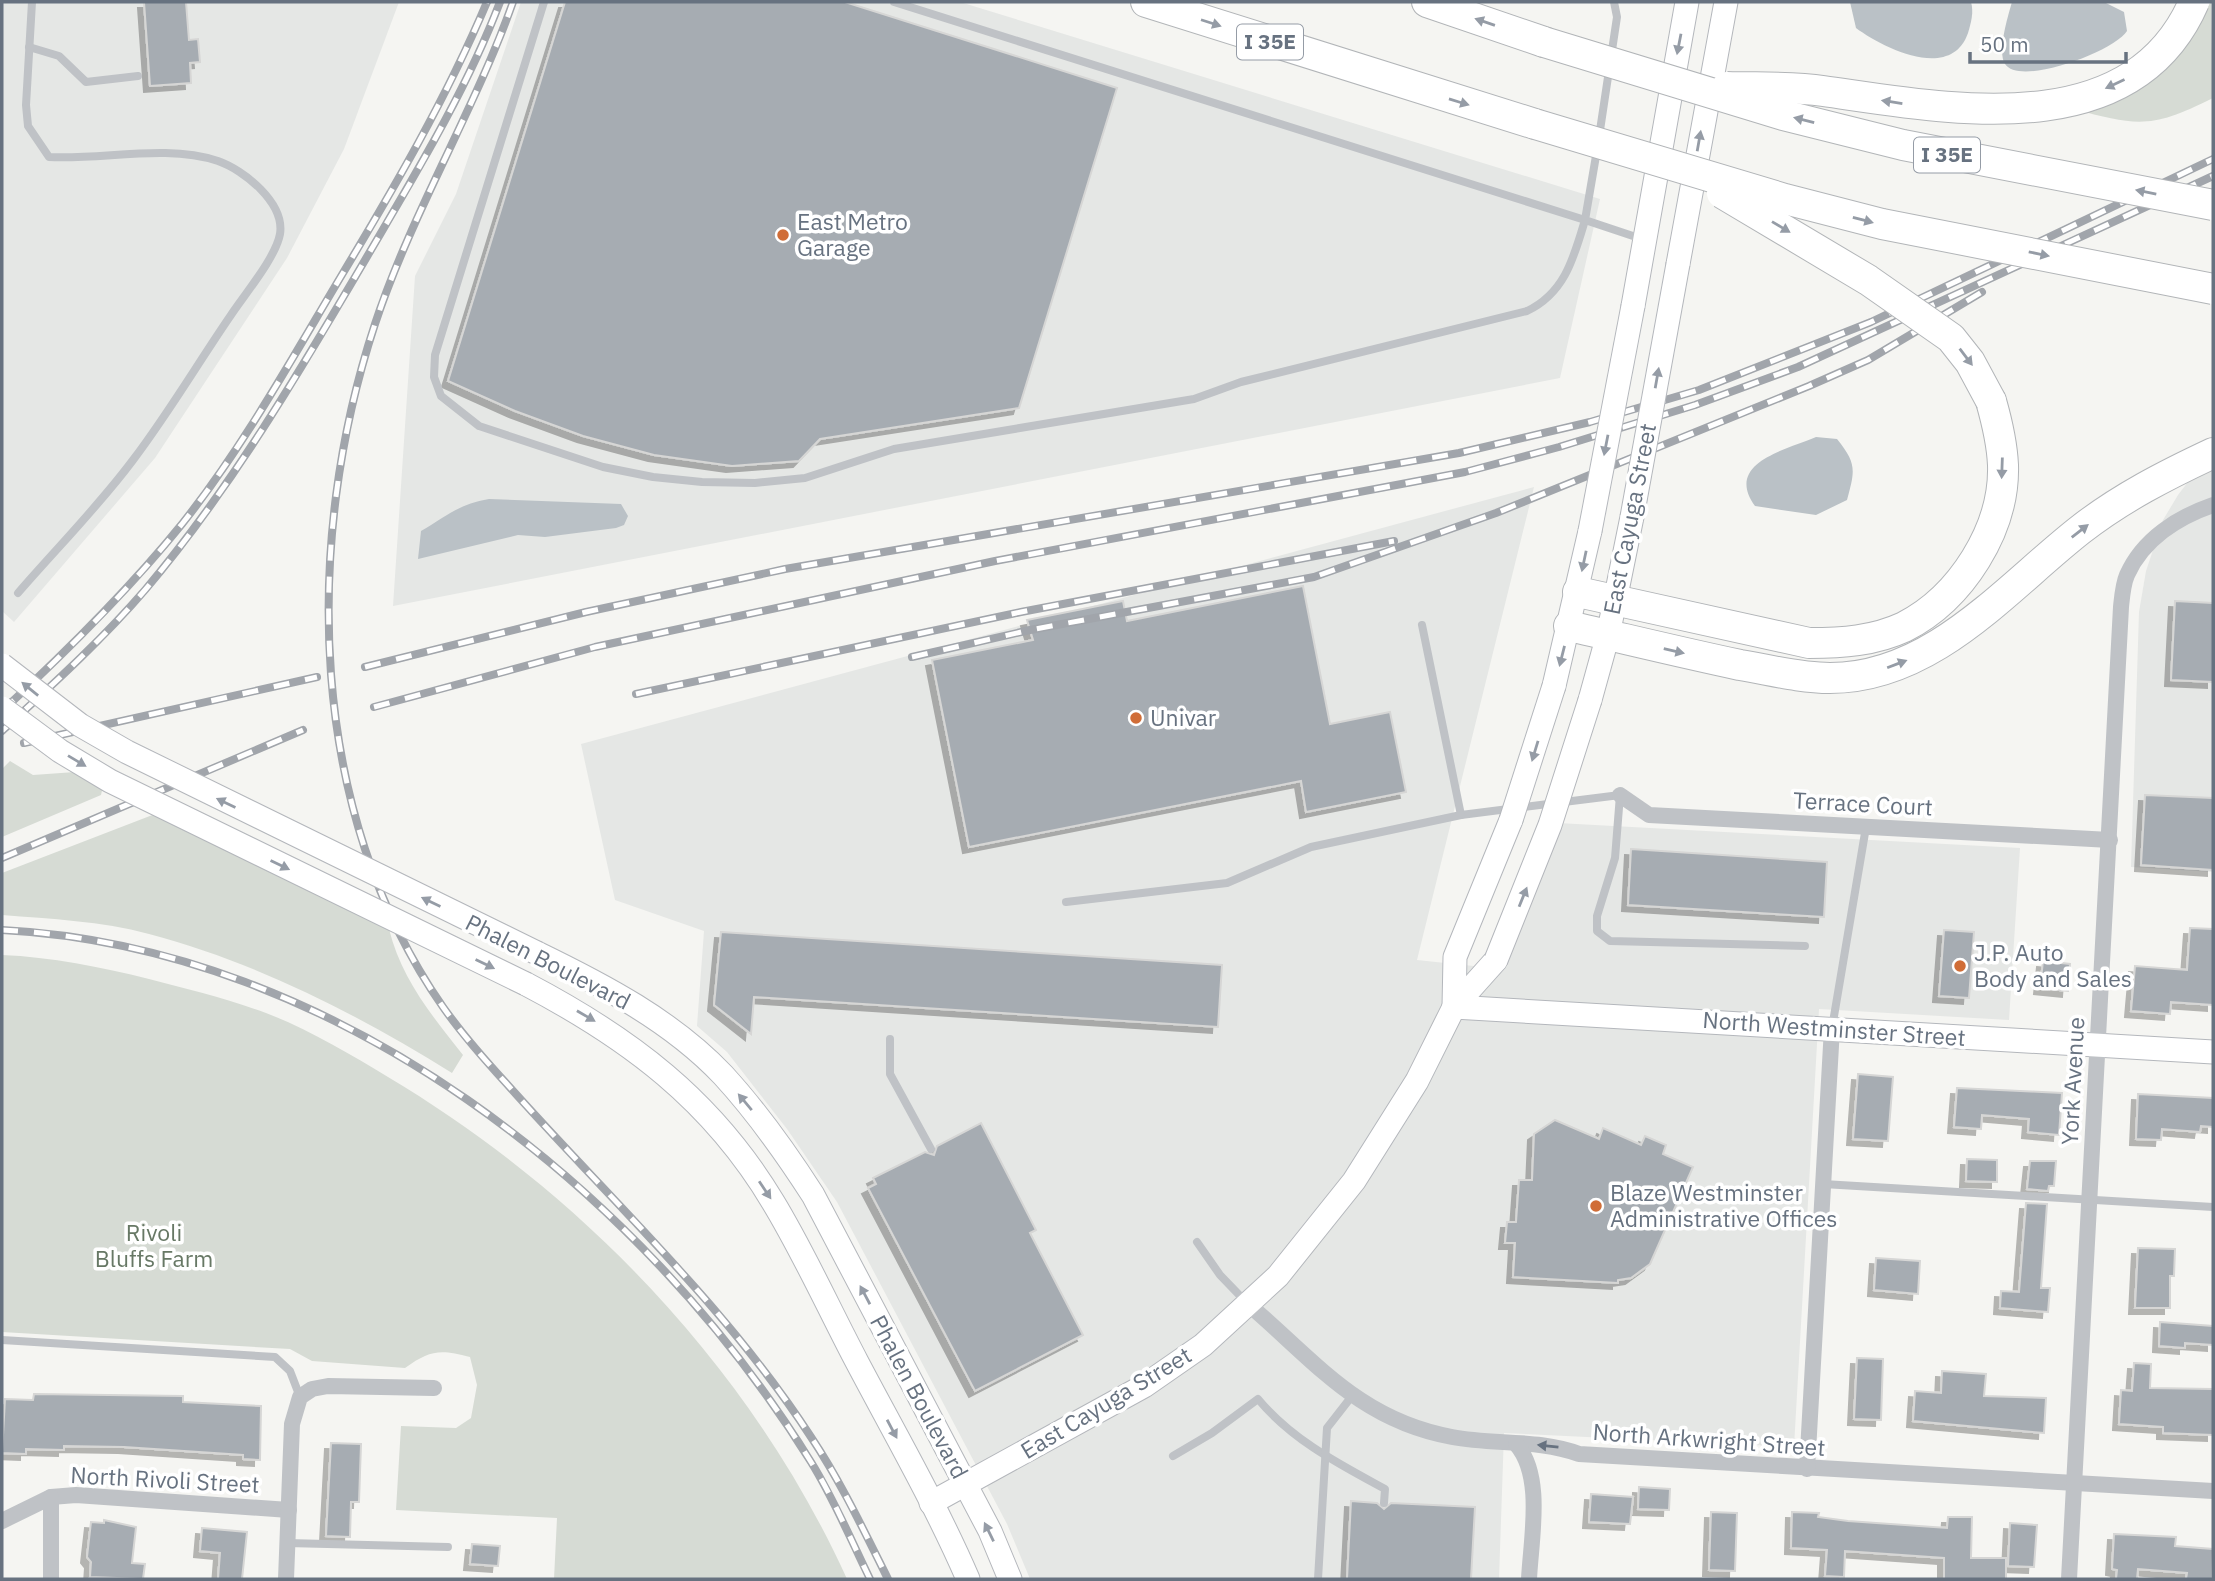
<svg xmlns="http://www.w3.org/2000/svg" width="2215" height="1581" viewBox="0 0 2215 1581" font-family="'IBM Plex Sans',sans-serif">
<defs>
<filter id="shadow"><feDropShadow dx="-6" dy="6" stdDeviation="0" flood-color="#0004"/></filter>
</defs>
<rect width="100%" height="100%" fill="#f5f5f2"/>
<g fill="#e5e7e5">
<polygon points="2,2 399,2 344,149 287,258 155,458 14,622 2,611"/>
<polygon points="521,2 960,2 1600,199 1560,378 393,606 415,276 456,194"/>
<polygon points="2213,469 2213,872 2131,867 2139,612 2146,571 2163,520 2178,495 2191,478"/>
<polygon points="1534,487 1417,960 1502,969 1558,823 2020,848 2009,1020 1819,1009 1794,1447 1504,1433 1499,1579 1030,1579 1007,1524 837,1202 787,1129 727,1052 697,1026 704,931 615,900 581,744"/>
</g>
<g fill="#d6dbd4">
<path d="M2211,2L2213,98C2153,128 2139,127 2074,109L2169,63Z"/>
<polygon points="10,761 33,775 75,772 103,786 101,795 2,837 2,769"/>
<path d="M155,814L389,929C401,978 432,1016 463,1055L452,1073C357,1014 258,963 149,934C101,921 51,919 2,915V873Z"/>
<path d="M2,955C51,957 101,967 149,979C188,989 228,999 266,1013C308,1029 350,1054 388,1077C584,1194 752,1370 847,1579H554L557,1518L396,1510L401,1426L456,1428L471,1418L477,1385L470,1357C440,1349 430,1350 405,1368L312,1361L290,1349L2,1332Z"/>
</g>
<g fill="#bac1c6">
<path d="M1850,2H1971C1974,12 1971,23 1968,33C1951,82 1883,48 1856,28Z"/>
<path d="M2012,2H2104L2124,12L2127,31C2115,51 2020,87 2005,64C1997,52 2008,16 2012,2Z"/>
<path d="M1816,437L1837,439C1857,464 1855,470 1847,500L1816,515L1755,506C1724,463 1785,450 1816,437Z"/>
<path d="M489,499L621,504L628,516L624,525L616,528L545,537L518,535L418,559L421,531C447,516 459,504 489,499Z"/>
</g>
<g fill="#a6acb2" stroke="#d6d6d5" stroke-width="2" filter="url(#shadow)">
<polygon points="144,2 186,2 189,40 198,39 200,62 190,63 191,83 150,86"/>
<polygon points="565,2 845,2 1117,88 1019,408 820,439 799,461 732,466 654,455 583,436 515,411 448,381"/>
<polygon points="1303,586 1330,724 1390,712 1406,792 1306,812 1301,781 969,847 932,660 1033,640 1027,620 1123,601 1127,621"/>
<polygon points="2175,601 2213,603 2213,682 2171,680"/>
<polygon points="2145,795 2213,798 2213,870 2141,865"/>
<polygon points="1631,849 1827,862 1824,917 1628,905"/>
<polygon points="2190,928 2213,929 2213,1005 2171,1002 2170,1014 2131,1011 2135,966 2187,970"/>
<polygon points="1944,930 1974,932 1969,998 1939,996"/>
<polygon points="721,932 1222,965 1218,1027 754,997 751,1034 714,1005"/>
<polygon points="2043,961 2070,964 2068,991 2040,988"/>
<polygon points="1858,1074 1893,1077 1888,1141 1853,1139"/>
<polygon points="1957,1088 2062,1093 2059,1135 2028,1132 2029,1119 1982,1115 1981,1129 1954,1127"/>
<polygon points="2138,1094 2213,1098 2213,1127 2201,1126 2200,1132 2162,1129 2161,1140 2136,1139"/>
<polygon points="1555,1120 1599,1139 1603,1128 1641,1145 1645,1136 1666,1145 1663,1154 1693,1167 1650,1264 1631,1278 1618,1280 1618,1283 1513,1277 1515,1243 1505,1243 1507,1222 1516,1222 1519,1180 1532,1180 1534,1134"/>
<polygon points="981,1123 1036,1230 1030,1233 1083,1335 975,1391 868,1188 876,1184 873,1178 925,1152 934,1155 937,1146"/>
<polygon points="1967,1159 1997,1160 1997,1182 1966,1181"/>
<polygon points="2030,1161 2056,1161 2054,1186 2049,1186 2048,1191 2027,1189"/>
<polygon points="2026,1203 2047,1204 2041,1288 2050,1288 2048,1312 2000,1308 2001,1291 2019,1292"/>
<polygon points="2138,1248 2175,1249 2174,1276 2170,1276 2170,1308 2135,1308"/>
<polygon points="1876,1258 1920,1261 1918,1294 1874,1290"/>
<polygon points="2160,1322 2213,1326 2213,1345 2185,1343 2185,1348 2159,1346"/>
<polygon points="1857,1358 1883,1359 1881,1420 1854,1419"/>
<polygon points="2134,1363 2151,1364 2150,1388 2213,1389 2213,1435 2163,1433 2163,1427 2119,1424 2121,1390 2132,1391"/>
<polygon points="1942,1371 1986,1374 1984,1396 2046,1398 2044,1433 1913,1421 1915,1391 1941,1393"/>
<polygon points="34,1394 183,1396 183,1402 261,1406 260,1460 243,1459 243,1455 124,1447 64,1446 64,1450 26,1449 26,1454 2,1453 5,1399 33,1400"/>
<polygon points="331,1443 361,1444 359,1502 351,1502 350,1537 326,1536"/>
<polygon points="1639,1487 1670,1489 1669,1510 1638,1509"/>
<polygon points="1591,1494 1633,1497 1630,1524 1589,1522"/>
<polygon points="1351,1501 1377,1503 1384,1509 1391,1503 1475,1507 1471,1579 1347,1579"/>
<polygon points="1711,1512 1737,1513 1735,1571 1709,1570"/>
<polygon points="1792,1512 1819,1513 1818,1517 1848,1521 1947,1528 1948,1517 1972,1517 1971,1558 2006,1558 2006,1579 1944,1579 1944,1558 1845,1551 1844,1577 1825,1576 1827,1550 1791,1548"/>
<polygon points="104,1520 136,1527 132,1563 145,1564 143,1579 90,1577 91,1562 87,1557 91,1522 104,1523"/>
<polygon points="2010,1523 2037,1525 2034,1567 2008,1566"/>
<polygon points="202,1528 247,1532 242,1579 218,1579 220,1553 200,1551"/>
<polygon points="2114,1534 2176,1537 2175,1546 2213,1549 2212,1579 2186,1579 2187,1573 2138,1569 2137,1579 2116,1579 2117,1570 2112,1569"/>
<polygon points="472,1544 500,1546 498,1566 470,1564"/>
</g>
<g fill="none" stroke-linecap="round" stroke-linejoin="round">
<defs>
<g id="secondary">
<polyline points="1678,264 1726,2"/>
<polyline points="1633,306 1687,2"/>
<polyline points="1554,686 1590,531"/>
<polyline points="1590,700 1608,635 1632,517"/>
<path d="M537,953C603,985 672,1021 723,1075C757,1112 786,1153 813,1195L990,1531L1010,1579"/>
<path d="M526,984C629,1038 712,1100 773,1202C804,1253 829,1309 857,1362C895,1434 936,1505 968,1579"/>
<polyline points="1454,1007 2213,1052"/>
<polyline points="1454,1007 1455,957 1511,820"/>
<polyline points="931,1503 1144,1386 1203,1345 1278,1276 1354,1181 1417,1081 1454,1007 1496,960"/>
</g>
<g id="highway">
<polyline points="1146,2 1535,124"/>
<polyline points="1427,2 1544,42"/>
<path d="M1578,592L1809,643C1842,643 1874,641 1904,627C1961,598 2005,529 2003,465C2002,443 1997,422 1991,401"/>
<path d="M1569,626C1626,639 1683,653 1740,665C1770,670 1800,678 1830,678C1933,678 2006,588 2080,530C2121,498 2166,475 2213,453"/>
</g>
</defs>
<use href="#secondary" stroke="#b4b7bc" stroke-width="25"/>
<use href="#highway" stroke="#b2b5b8" stroke-width="32"/>
<g stroke="#bfc2c6" stroke-width="8">
<path d="M544,2L435,355L434,377L441,396L479,426L603,467L653,477L702,482L755,483L805,478L894,449L1194,399L1241,382L1527,311C1565,293 1574,257 1585,220L894,2"/>
<polyline points="29,47 59,56 86,82 138,76"/>
<polyline points="1599,137 1617,17 1614,2"/>
<polyline points="1597,150 1585,220 1642,239"/>
<path d="M18,593C56,549 98,507 133,460C168,414 198,363 231,315C245,294 276,257 280,234C285,203 244,170 218,161C165,144 104,160 49,157L28,126L26,105L32,2"/>
<polyline points="1422,625 1461,815 1620,795 1615,858 1597,916 1597,931 1610,941 1805,946"/>
<polyline points="1066,902 1227,883 1311,847 1461,815"/>
<polyline points="1832,1028 1866,827"/>
<polyline points="890,1039 890,1074 931,1149"/>
<polyline points="1823,1184 2213,1207"/>
<polyline points="1197,1242 1220,1275 1246,1302"/>
<polyline points="2,1340 275,1357 290,1371 300,1397"/>
<path d="M1173,1456L1212,1433L1258,1399C1292,1440 1339,1464 1385,1489L1384,1503"/>
<polyline points="287,1543 448,1547"/>
<polyline points="1318,1579 1327,1428 1352,1396"/>
</g>
<g stroke="#bfc2c6" stroke-width="16">
<polyline points="1620,795 1649,815 2110,840"/>
<path d="M1248,1304C1315,1361 1359,1420 1452,1437C1494,1445 1539,1439 1579,1454L2213,1491"/>
<path d="M1516,1444C1544,1476 1531,1538 1529,1579"/>
<polyline points="1807,1469 1832,1028"/>
<polyline points="2,1521 51,1497 76,1495 289,1510"/>
<polyline points="51,1579 51,1497"/>
<polyline points="286,1579 292,1424 300,1397 312,1389 328,1386 434,1388"/>
<path d="M2069,1579L2121,607C2122,597 2123,584 2127,575C2143,539 2178,517 2213,505"/>
</g>
<use href="#secondary" stroke="#fff" stroke-width="23"/>
<use href="#highway" stroke="#fff" stroke-width="30"/>
<defs>
<g id="rail">
<path d="M513,2C474,112 412,212 375,324C303,542 307,812 443,1007C462,1034 484,1059 506,1083C609,1199 726,1306 811,1437C841,1482 864,1531 888,1579"/>
<polyline points="912,657 1030,630 1314,577 1496,513 1809,386 1868,360 1982,292"/>
<polyline points="365,667 586,612 785,569 1459,453 1590,422 1699,390 1871,322 2213,159"/>
<polyline points="636,694 1021,612 1394,541"/>
<polyline points="374,707 595,647 995,561 1465,472 1559,447 1695,405 1798,367 2213,176"/>
<path d="M2,711C66,652 127,592 182,524C243,447 290,362 340,278C394,188 446,99 487,2"/>
<path d="M2,731C51,686 101,641 145,590C232,487 300,371 368,255C416,173 466,91 500,2"/>
<polyline points="24,743 317,677"/>
<polyline points="2,858 303,730"/>
<path d="M2,930C334,947 641,1188 811,1462C834,1499 851,1540 870,1579"/>
</g>
</defs>
<use href="#rail" stroke="#a1a5ab" stroke-width="8"/>
<use href="#rail" stroke="#fff" stroke-width="5" stroke-dasharray="16" stroke-linecap="butt"/>
<defs>
<g id="secondary-bridge">
<polyline points="1632,517 1678,264"/>
<polyline points="1590,531 1633,306"/>
<polyline points="2,665 80,725 127,752 537,953"/>
<polyline points="2,708 60,751 110,781 526,984"/>
<polyline points="1511,820 1554,686"/>
<polyline points="1496,960 1550,825 1590,700"/>
</g>
<g id="highway-bridge">
<polyline points="1544,42 1783,115 1903,145 2213,205"/>
<path d="M1727,87C1759,88 1792,86 1823,91C1945,108 2131,147 2194,2"/>
<polyline points="1535,124 1785,199 1882,224 2213,289"/>
<polyline points="1722,193 1868,280 1951,338 1970,362 1991,401"/>
</g>
</defs>
<use href="#secondary-bridge" stroke="#b4b7bc" stroke-width="25" stroke-linecap="butt"/>
<use href="#highway-bridge" stroke="#b2b5b8" stroke-width="32" stroke-linecap="butt"/>
<use href="#secondary-bridge" stroke="#fff" stroke-width="23"/>
<use href="#highway-bridge" stroke="#fff" stroke-width="30"/>
</g>
<defs><path id="oneway-solid" d="M-6-.8H1V-3.2L6.5 0L1 3.2V.8H-6Z" transform="scale(1.75)"/></defs>
<g fill="#959ca6">
<use href="#oneway-solid" transform="translate(1485 22) rotate(-161)"/>
<use href="#oneway-solid" transform="translate(1211 23) rotate(18)"/>
<use href="#oneway-solid" transform="translate(1679 44) rotate(101)"/>
<use href="#oneway-solid" transform="translate(2115 84) rotate(155)"/>
<use href="#oneway-solid" transform="translate(1459 102) rotate(17)"/>
<use href="#oneway-solid" transform="translate(1892 102) rotate(-171)"/>
<use href="#oneway-solid" transform="translate(1804 120) rotate(-166)"/>
<use href="#oneway-solid" transform="translate(1699 141) rotate(-80)"/>
<use href="#oneway-solid" transform="translate(2146 192) rotate(-169)"/>
<use href="#oneway-solid" transform="translate(1863 220) rotate(15)"/>
<use href="#oneway-solid" transform="translate(1781 227) rotate(31)"/>
<use href="#oneway-solid" transform="translate(2039 254) rotate(12)"/>
<use href="#oneway-solid" transform="translate(1966 357) rotate(53)"/>
<use href="#oneway-solid" transform="translate(1657 378) rotate(-80)"/>
<use href="#oneway-solid" transform="translate(1606 445) rotate(101)"/>
<use href="#oneway-solid" transform="translate(2002 468) rotate(92)"/>
<use href="#oneway-solid" transform="translate(2080 531) rotate(-38)"/>
<use href="#oneway-solid" transform="translate(1584 561) rotate(102)"/>
<use href="#oneway-solid" transform="translate(1674 651) rotate(13)"/>
<use href="#oneway-solid" transform="translate(1562 656) rotate(104)"/>
<use href="#oneway-solid" transform="translate(1897 664) rotate(-21)"/>
<use href="#oneway-solid" transform="translate(30 689) rotate(-141)"/>
<use href="#oneway-solid" transform="translate(1535 751) rotate(107)"/>
<use href="#oneway-solid" transform="translate(77 761) rotate(31)"/>
<use href="#oneway-solid" transform="translate(226 803) rotate(-154)"/>
<use href="#oneway-solid" transform="translate(280 865) rotate(26)"/>
<use href="#oneway-solid" transform="translate(1523 897) rotate(-68)"/>
<use href="#oneway-solid" transform="translate(431 902) rotate(-154)"/>
<use href="#oneway-solid" transform="translate(485 964) rotate(26)"/>
<use href="#oneway-solid" transform="translate(586 1016) rotate(30)"/>
<use href="#oneway-solid" transform="translate(745 1102) rotate(-130)"/>
<use href="#oneway-solid" transform="translate(765 1190) rotate(56)"/>
<use href="#oneway-solid" transform="translate(865 1295) rotate(-118)"/>
<use href="#oneway-solid" transform="translate(892 1429) rotate(62)"/>
<use href="#oneway-solid" transform="translate(989 1532) rotate(-116)"/>
</g>
<use fill="#677280" href="#oneway-solid" transform="translate(1548 1446) rotate(-174)"/>
<g fill="#d06d37" stroke="#fff" stroke-width="2.5">
<circle cx="783" cy="235" r="7"/>
<circle cx="1136" cy="718" r="7"/>
<circle cx="1960" cy="966" r="7"/>
<circle cx="1596" cy="1206" r="7"/>
</g>
<g text-anchor="middle" stroke-width="7" stroke-linejoin="round" paint-order="stroke">
<g fill="#fff" stroke="#959ca6" stroke-width="2">
<rect x="1237" y="24.5" width="66" height="35" rx="5"/>
<rect x="1914" y="137.5" width="66" height="35" rx="5"/>
</g>
<g font-size="21" font-weight="bold" fill="#677280">
<text x="1270" y="49">I 35E</text>
<text x="1947" y="162">I 35E</text>
</g>
<g font-size="23" fill="#677280" stroke="#fff" text-anchor="start">
<text x="797" y="230">East Metro<tspan x="797" dy="26">Garage</tspan></text>
<text x="1150" y="726">Univar</text>
<text x="1974" y="961">J.P. Auto<tspan x="1974" dy="26">Body and Sales</tspan></text>
<text x="1610" y="1201">Blaze Westminster<tspan x="1610" dy="26">Administrative Offices</tspan></text>
</g>
<g font-size="23" fill="#677280" stroke="#fff">
<text transform="translate(1630 519) rotate(-79)" y="8">East Cayuga Street</text>
<text transform="translate(1863 804) rotate(3)" y="8">Terrace Court</text>
<text transform="translate(548 962) rotate(27)" y="8">Phalen Boulevard</text>
<text transform="translate(1834 1029) rotate(4)" y="8">North Westminster Street</text>
<text transform="translate(2073 1081) rotate(-87)" y="8">York Avenue</text>
<text transform="translate(919 1397) rotate(62)" y="8">Phalen Boulevard</text>
<text transform="translate(1106 1403) rotate(-31)" y="8">East Cayuga Street</text>
<text transform="translate(1709 1440) rotate(4)" y="8">North Arkwright Street</text>
<text transform="translate(165 1480) rotate(3)" y="8">North Rivoli Street</text>
</g>
<g font-size="23" fill="#677865" stroke="#fff">
<text x="154" y="1241">Rivoli<tspan x="154" dy="26">Bluffs Farm</tspan></text>
</g>
</g>
<rect width="2215" height="1581" fill="none" stroke="#677280" stroke-width="7"/>
<path d="M1970 52v10h156v-10" fill="none" stroke="#677280" stroke-width="3.5"/>
<text x="1980" y="52" font-size="21" fill="#677280" stroke="#ffffff" stroke-width="5" paint-order="stroke">50 m</text>
</svg>
